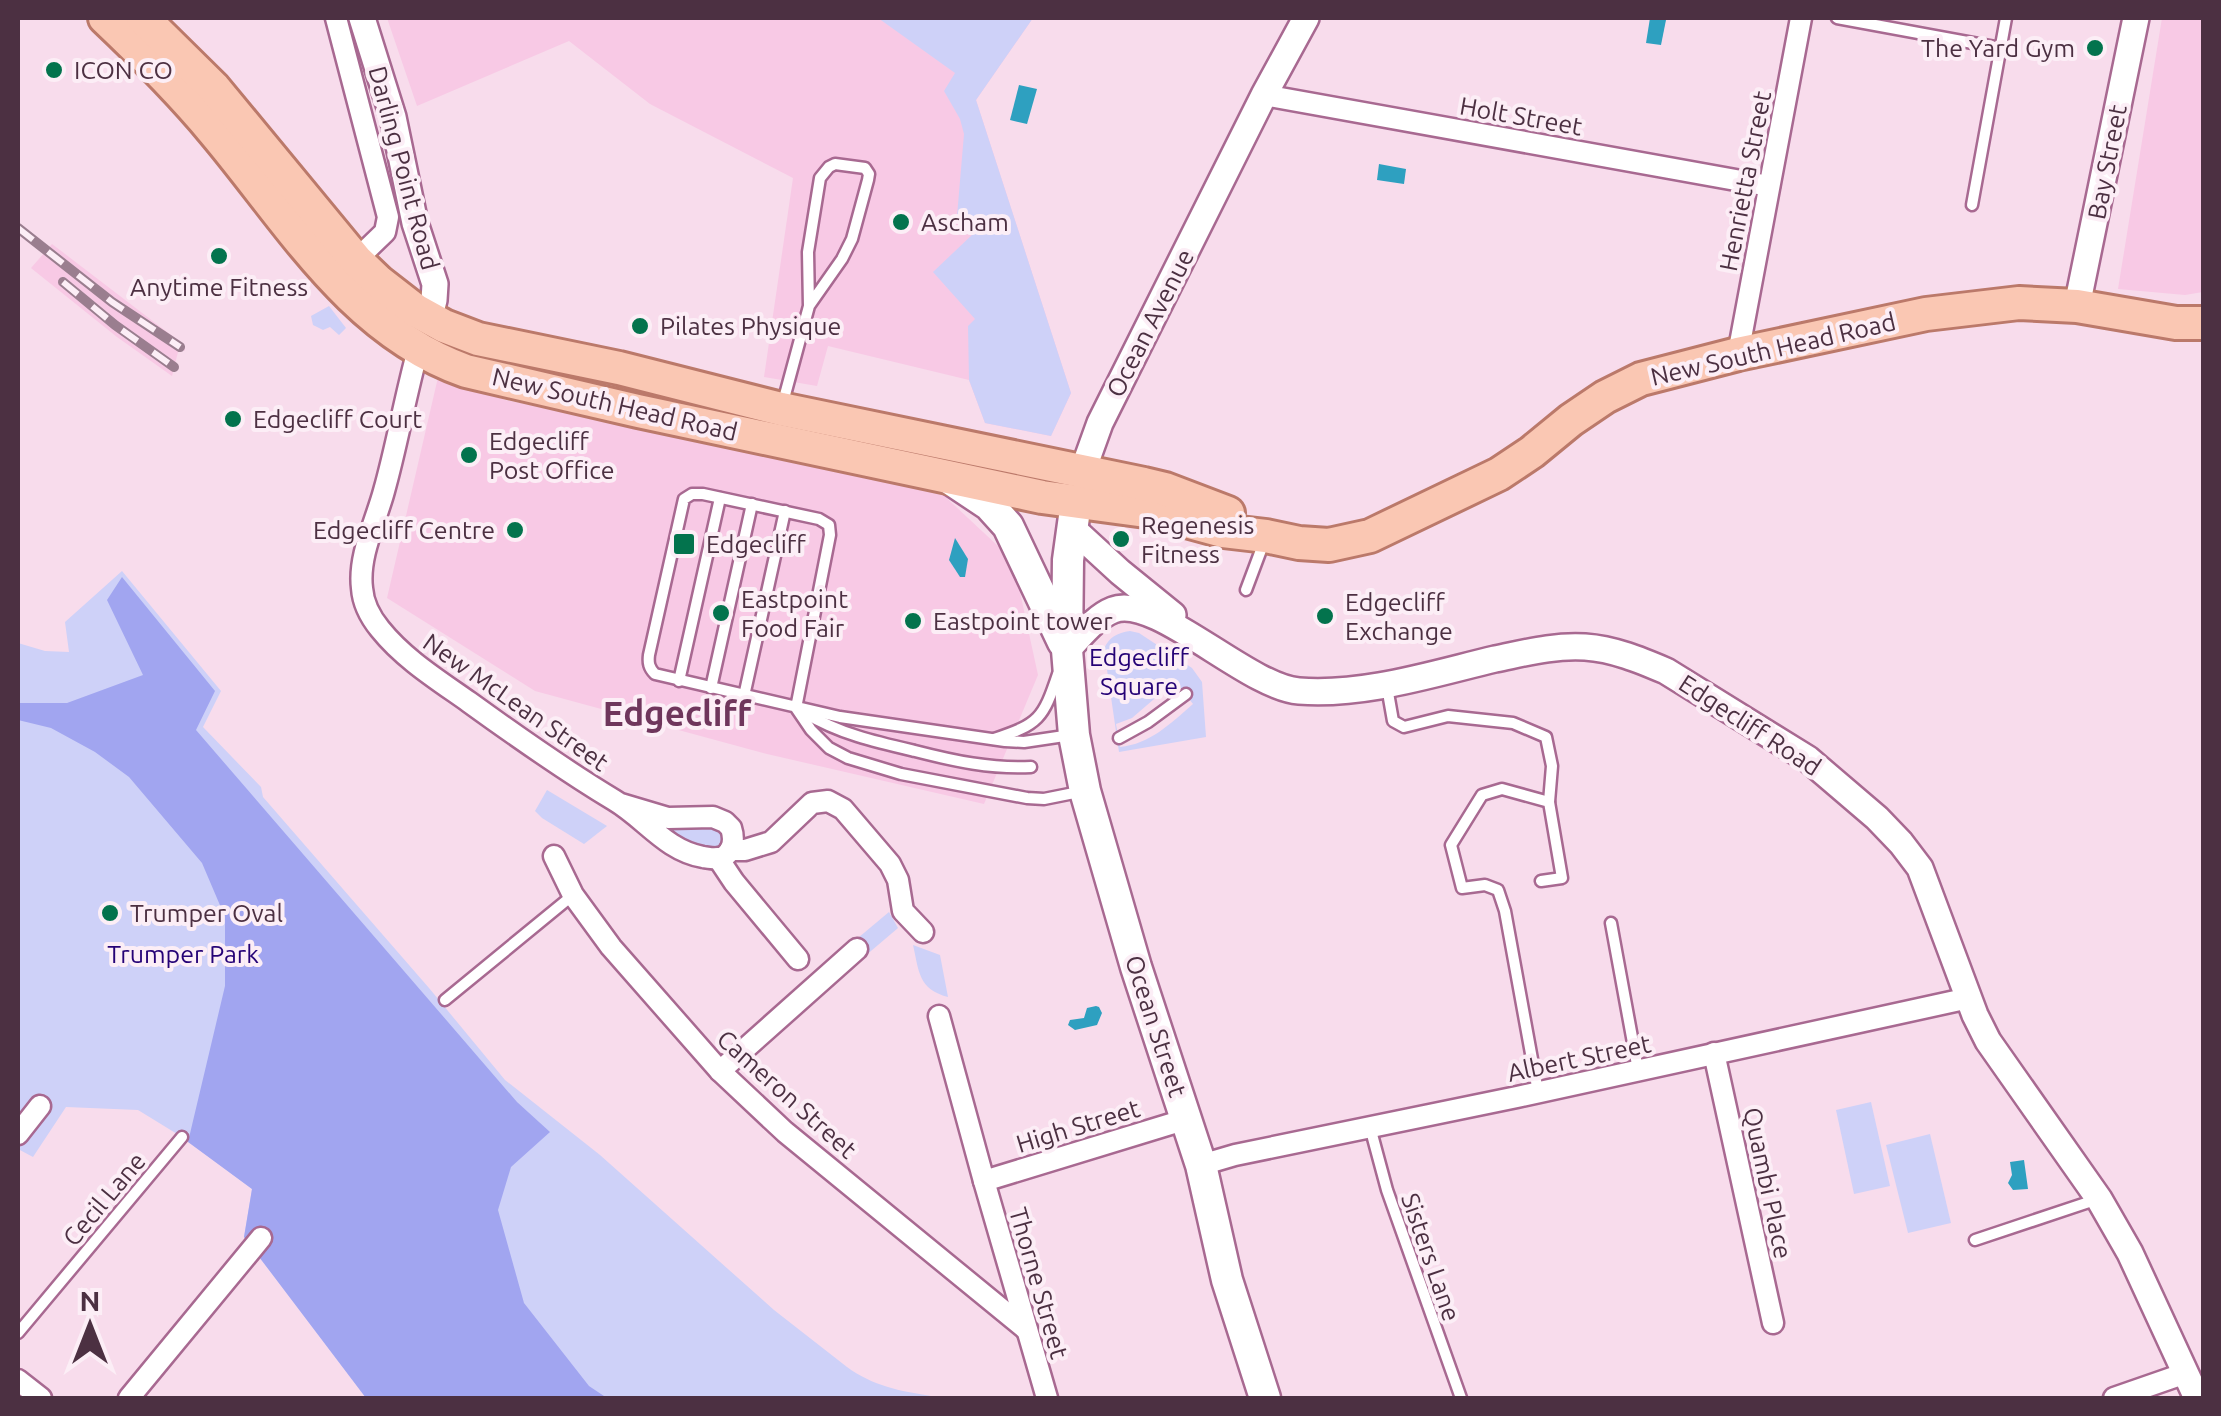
<svg xmlns="http://www.w3.org/2000/svg" width="2221" height="1416" viewBox="0 0 2221 1416" font-family="Ubuntu,sans-serif">
<rect width="100%" height="100%" fill="#f8dcec"/>
<g fill="#f8c9e5">
<polygon points="387,18 1033,18 976,100 1071,393 1051,436 985,423 969,380 828,346 817,386 764,377 793,178 650,104 569,41 417,106"/>
<polygon points="2162,18 2203,18 2203,292 2185,295 2118,289"/>
<polygon points="52,244 184,345 185,351 179,348 172,376 117,337 31,268"/>
<polygon points="439,373 505,400 938,490 1013,560 1038,675 984,804 767,754 535,691 387,598"/>
</g>
<g fill="#ced1f8" fill-rule="evenodd">
<polygon points="878,18 1033,18 976,100 1071,393 1051,436 985,423 969,380 968,326 975,319 933,272 973,234 957,216 964,134 960,119 944,91 955,73"/>
<polygon points="329,306 346,328 339,335 330,327 323,330 313,325 311,316"/>
<path d="M122,571L221,691L203,727L261,787L263,797L429,988L505,1080L600,1155L774,1310L847,1367C873,1386 900,1391 931,1396L933,1398H366L244,1237L252,1189L182,1137L138,1110L66,1107L33,1157L18,1149V643L45,651L69,652L65,622Z"/>
<path d="M1130,631L1139,633L1192,668L1202,682L1206,737L1119,752L1104,649C1109,637 1117,633 1130,631ZM1175,681L1193,704C1170,724 1150,744 1120,747L1116,724L1132,718Z"/>
<polygon points="547,790 607,826 584,844 542,818 535,811"/>
<polygon points="668,818 719,818 727,854 660,838"/>
<polygon points="889,912 898,928 858,962 846,948"/>
<path d="M913,945L940,955L948,997C918,989 919,971 913,945Z"/>
<polygon points="1871,1102 1890,1186 1854,1194 1836,1110"/>
<polygon points="1930,1134 1951,1223 1908,1233 1886,1145"/>
</g>
<polygon fill="#a1a5f0" points="122,577 215,691 196,730 517,1102 550,1132 511,1167 498,1210 524,1303 589,1386 607,1398 366,1398 244,1237 252,1189 188,1142 225,986 225,917 202,863 129,777 95,752 51,728 18,720 18,703 67,703 143,675 107,600"/>
<g fill="#2ea0c0">
<polygon points="1650,18 1666,20 1661,45 1646,43"/>
<polygon points="1019,85 1037,89 1027,124 1010,120"/>
<polygon points="1379,164 1406,169 1404,184 1377,180"/>
<polygon points="955,538 968,559 965,577 960,577 949,560"/>
<polygon points="1096,1006 1099,1007 1102,1013 1097,1025 1075,1030 1068,1025 1070,1020 1084,1018 1087,1008"/>
<polygon points="2024,1160 2028,1189 2013,1190 2008,1183 2012,1175 2010,1162"/>
</g>
<g fill="none" stroke-linecap="round" stroke-linejoin="round">
<defs>
<g id="service">
<polyline points="1837,18 2000,48"/>
<polyline points="1972,205 2006,18"/>
<polyline points="782,406 809,306 808,252 820,178 829,167 835,164 865,168 869,174 868,180 852,239 842,259 809,306"/>
<polyline points="1246,590 1264,542"/>
<polyline points="679,681 720,498"/>
<polyline points="1387,687 1393,721 1404,727 1448,716 1513,723 1546,737 1552,766 1549,802"/>
<polyline points="711,688 752,504"/>
<polyline points="744,696 785,511"/>
<path d="M805,713C840,734 876,742 915,751C954,761 991,769 1031,767"/>
<path d="M1071,735L1024,742L1005,741L840,717L655,674C649,668 648,663 649,655L684,499L692,494H703L819,519L829,525L830,535L796,708L811,730L829,748L848,758L901,774L1027,798L1044,799L1084,791"/>
<polyline points="1119,738 1148,722 1186,694"/>
<path d="M994,739C1039,724 1043,719 1058,674"/>
<polyline points="1611,923 1638,1070"/>
<polyline points="445,1000 573,895"/>
<polyline points="1538,1092 1505,911 1498,890 1485,885 1462,888 1451,845 1482,795 1502,789 1549,802 1562,878 1541,881"/>
<polyline points="1370,1127 1387,1190 1461,1398"/>
<polyline points="1975,1240 2098,1199"/>
<polyline points="18,1333 182,1137"/>
</g>
<g id="minor">
<polyline points="336,18 388,217 385,232 356,260"/>
<polyline points="1264,95 1769,186"/>
<path d="M418,350C405,397 397,445 384,491C376,521 358,556 362,588C363,603 371,618 380,629C404,659 438,680 469,702C516,736 564,770 614,800C646,819 665,850 703,857C710,858 719,860 725,856C734,849 734,837 731,828L725,822L713,817L668,818L621,804"/>
<polyline points="1738,354 1801,18"/>
<polyline points="730,850 745,850 771,842 812,803 828,801 843,809 890,864 898,880 903,911 923,932"/>
<polyline points="554,856 573,895 611,947 720,1071 785,1132 1027,1330"/>
<polyline points="718,858 734,882 798,959"/>
<polyline points="939,1016 984,1181 1047,1398"/>
<polyline points="1714,1053 1773,1323"/>
<polyline points="720,1071 857,949"/>
<polyline points="18,1134 40,1106"/>
<polyline points="1201,1165 1235,1155 1517,1097 1969,998"/>
<polyline points="984,1181 1187,1119"/>
<polyline points="18,1380 41,1398"/>
<polyline points="129,1398 261,1238"/>
<polyline points="2114,1398 2186,1373"/>
</g>
<g id="tertiary">
<polyline points="362,18 393,117 415,223 435,284 434,300 429,319"/>
<polyline points="2077,306 2136,18"/>
<polyline points="1082,473 1100,423 1264,95 1306,18"/>
<polyline points="1071,527 1120,572 1173,615"/>
<path d="M1067,650C1080,637 1095,617 1113,610C1155,593 1247,687 1299,691C1364,696 1432,674 1495,659C1525,653 1554,645 1585,647C1614,649 1640,660 1666,671L1808,759L1877,818L1901,843L1920,868L1975,1015L1988,1041L2099,1199L2130,1253L2197,1398"/>
</g>
<g id="secondary">
<polyline points="950,479 989,505 1008,526 1063,642"/>
<polyline points="1076,502 1068,560 1067,650 1074,735 1085,791 1136,967 1201,1165 1227,1280 1265,1398"/>
</g>
<g id="primary">
<path d="M105,18C143,54 181,92 215,133C289,221 352,331 466,371L638,411L1042,497L1153,512L1223,531L1266,536L1299,543L1329,545L1370,536L1499,474L1532,452L1571,420L1605,397L1641,379L1738,354L1926,314L2019,303L2077,306L2176,323H2204"/>
<polyline points="143,18 214,88 356,260 379,282 415,310 444,326 478,339 619,368 781,409 1144,484 1165,489 1228,513"/>
</g>
</defs>
<use href="#service" stroke="#a86991" stroke-width="15"/>
<use href="#minor" stroke="#a86991" stroke-width="25"/>
<use href="#tertiary" stroke="#a86991" stroke-width="30"/>
<use href="#secondary" stroke="#a86991" stroke-width="35"/>
<use href="#primary" stroke="#bb796a" stroke-width="38"/>
<use href="#service" stroke="#fff" stroke-width="10"/>
<use href="#minor" stroke="#fff" stroke-width="20"/>
<use href="#tertiary" stroke="#fff" stroke-width="25"/>
<use href="#secondary" stroke="#fff" stroke-width="30"/>
<use href="#primary" stroke="#fac7b3" stroke-width="32"/>
<defs>
<g id="rail">
<polyline points="18,228 112,302 180,347"/>
<polyline points="63,282 115,325 174,367"/>
</g>
</defs>
<use href="#rail" stroke="#9a7e8f" stroke-width="10"/>
<use href="#rail" stroke="#fceef6" stroke-width="6" stroke-dasharray="19" stroke-linecap="butt"/>
</g>
<g fill="#03734d" stroke="#fceef6" stroke-width="4">
<circle cx="2095" cy="48" r="10"/>
<circle cx="54" cy="70" r="10"/>
<circle cx="901" cy="222" r="10"/>
<circle cx="219" cy="256" r="10"/>
<circle cx="640" cy="326" r="10"/>
<circle cx="233" cy="419" r="10"/>
<circle cx="469" cy="455" r="10"/>
<circle cx="515" cy="530" r="10"/>
<circle cx="1121" cy="539" r="10"/>
<rect x="672" y="532" width="24" height="24" rx="5"/>
<circle cx="721" cy="613" r="10"/>
<circle cx="1325" cy="616" r="10"/>
<circle cx="913" cy="621" r="10"/>
<circle cx="110" cy="913" r="10"/>
</g>
<g text-anchor="middle" stroke-width="8" stroke-linejoin="round" paint-order="stroke">
<g font-size="25" fill="#4c3042" stroke="#fceef6" text-anchor="start">
<text x="2075" y="57" text-anchor="end">The Yard Gym</text>
<text x="74" y="79">ICON CO</text>
<text x="921" y="231">Ascham</text>
<text x="219" y="296" text-anchor="middle">Anytime Fitness</text>
<text x="660" y="335">Pilates Physique</text>
<text x="253" y="428">Edgecliff Court</text>
<text x="489" y="450">Edgecliff<tspan x="489" dy="29">Post Office</tspan></text>
<text x="1141" y="534">Regenesis<tspan x="1141" dy="29">Fitness</tspan></text>
<text x="495" y="539" text-anchor="end">Edgecliff Centre</text>
<text x="706" y="553">Edgecliff</text>
<text x="741" y="608">Eastpoint<tspan x="741" dy="29">Food Fair</tspan></text>
<text x="1345" y="611">Edgecliff<tspan x="1345" dy="29">Exchange</tspan></text>
<text x="933" y="630">Eastpoint tower</text>
<text x="130" y="922">Trumper Oval</text>
</g>
<g font-size="25" fill="#4c3042" stroke="#fceef6">
<text transform="translate(1521 116) rotate(10)" y="9">Holt Street</text>
<text transform="translate(2107 162) rotate(-79)" y="9">Bay Street</text>
<text transform="translate(404 168) rotate(75)" y="9">Darling Point Road</text>
<text transform="translate(1745 181) rotate(-79)" y="9">Henrietta Street</text>
<text transform="translate(1150 323) rotate(-63)" y="9">Ocean Avenue</text>
<text transform="translate(1773 349) rotate(-13)" y="9">New South Head Road</text>
<text transform="translate(615 404) rotate(13)" y="9">New South Head Road</text>
<text transform="translate(516 702) rotate(35)" y="9">New McLean Street</text>
<text transform="translate(1750 725) rotate(33)" y="9">Edgecliff Road</text>
<text transform="translate(1156 1026) rotate(72)" y="9">Ocean Street</text>
<text transform="translate(1579 1058) rotate(-12)" y="9">Albert Street</text>
<text transform="translate(787 1094) rotate(42)" y="9">Cameron Street</text>
<text transform="translate(1078 1126) rotate(-17)" y="9">High Street</text>
<text transform="translate(1768 1183) rotate(78)" y="9">Quambi Place</text>
<text transform="translate(104 1199) rotate(-50)" y="9">Cecil Lane</text>
<text transform="translate(1431 1257) rotate(71)" y="9">Sisters Lane</text>
<text transform="translate(1039 1283) rotate(74)" y="9">Thorne Street</text>
</g>
<g font-size="25" fill="#250276" stroke="#fceef6">
<text x="1139" y="666">Edgecliff<tspan x="1139" dy="29">Square</tspan></text>
<text x="183" y="963">Trumper Park</text>
</g>
<g font-size="35" font-weight="bold" fill="#6f365c" stroke="#fceef6">
<text x="677" y="726">Edgecliff</text>
</g>
</g>
<rect width="2221" height="1416" fill="none" stroke="#4c3042" stroke-width="40"/>
<g transform="translate(90 1326)" stroke="#fceef6" stroke-width="8" paint-order="stroke">
<path d="M0-8L18 38L0 25L-18 38Z" fill="#4c3042"/>
<text y="-15" font-size="28" font-weight="bold" text-anchor="middle" fill="#4c3042">N</text>
</g>
</svg>
